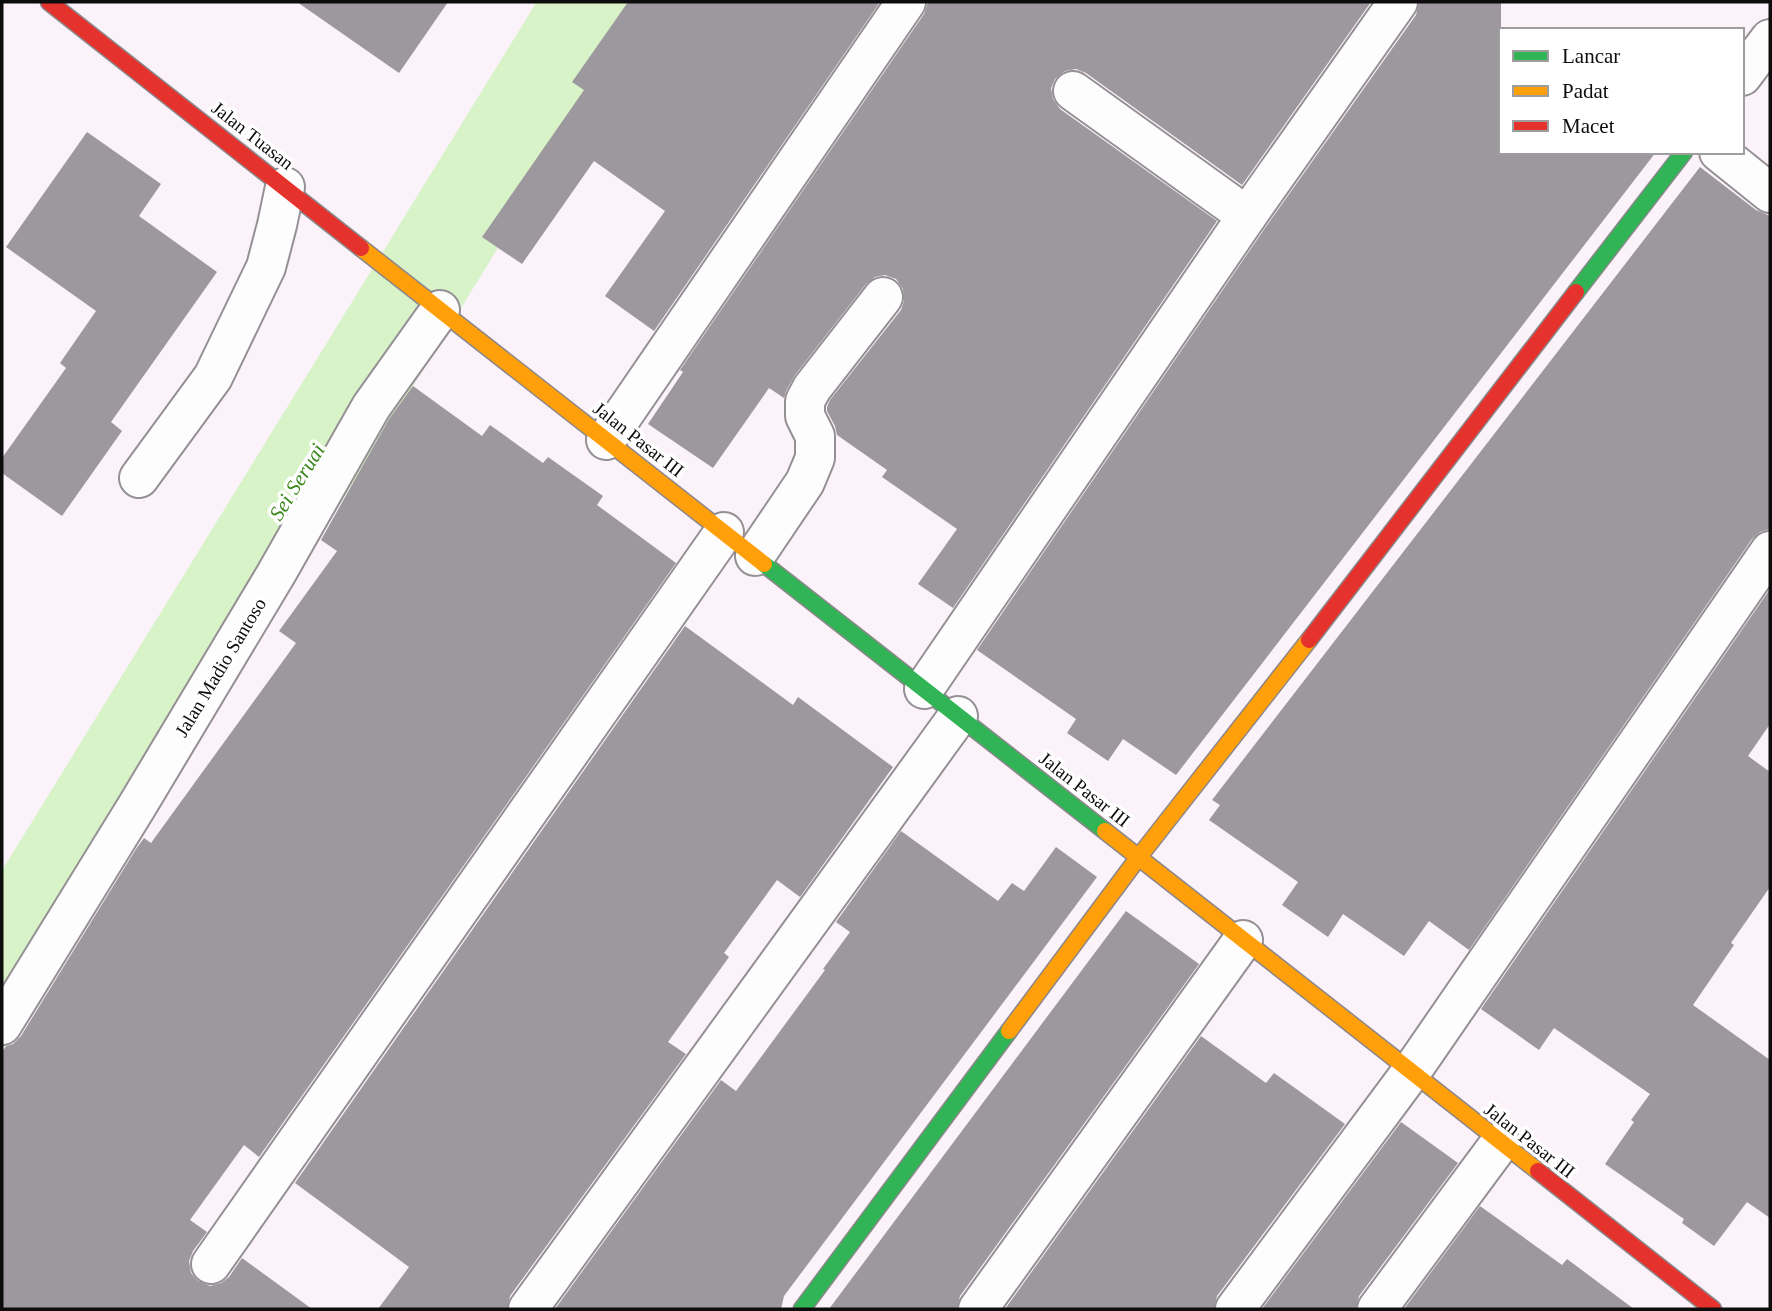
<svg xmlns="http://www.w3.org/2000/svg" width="1772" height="1311" viewBox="0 0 1772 1311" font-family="'Times New Roman',serif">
<rect width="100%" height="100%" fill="#fbf2fa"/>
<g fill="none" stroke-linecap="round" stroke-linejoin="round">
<polyline stroke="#d9f3c9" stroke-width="96" points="2,962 593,2"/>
</g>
<g fill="#9d989d">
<polygon points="297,2 448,2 399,73"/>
<polygon points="628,2 880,2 654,331 605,296 665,211 594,161 522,264 482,237 584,90 572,82"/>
<polygon points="928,2 1371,2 1242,185 1086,73 1076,69 1065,71 1055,79 1051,88 1053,99 1060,109 1217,221 953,608 918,584 957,529 882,477 887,470 837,435 835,426 827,411 827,407 830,400 901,310 904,301 903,289 896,279 885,275 875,277 866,284 795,375 786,391 784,398 769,388 713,468 648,424 683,372 680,370 924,14"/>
<polygon points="1419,2 1501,2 1501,152 1656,152 1176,775 1123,739 1108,761 1067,733 1076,719 977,650 1265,228 1416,15"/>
<polygon points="87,132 161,184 139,216 217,272 111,422 122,431 62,516 2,473 2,458 66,368 60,363 96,311 6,247"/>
<polygon points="1700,167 1756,210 1770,216 1770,529 1760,532 1752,539 1469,950 1429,921 1404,956 1343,914 1328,937 1282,905 1298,882 1209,820 1220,805 1212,800"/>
<polygon points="413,386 482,436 490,425 543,463 548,457 603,496 597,505 676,563 259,1157 244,1145 190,1220 207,1232 193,1251 189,1261 191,1273 198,1281 210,1286 221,1283 229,1277 242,1258 312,1309 2,1309 2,1052 6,1046 13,1044 21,1036 136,849 144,838 151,843 296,643 279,631 337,551 321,540 389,419"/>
<polygon points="1770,589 1770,724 1748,756 1770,772 1770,887 1731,943 1734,945 1693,1005 1770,1060 1770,1218 1747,1202 1714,1246 1682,1223 1684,1219 1605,1164 1634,1122 1631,1120 1650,1094 1554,1028 1539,1050 1481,1009"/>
<polygon points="685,626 793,705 798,697 893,767 800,897 777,880 724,953 729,957 668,1042 686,1054 510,1296 507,1309 378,1309 409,1267 295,1183"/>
<polygon points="901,831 998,901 1012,883 1024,891 1056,847 1097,877 784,1296 781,1309 555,1309 721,1080 736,1091 825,970 823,969 850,932 836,922"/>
<polygon points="1126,911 1199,964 960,1296 957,1309 829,1309"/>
<polygon points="1201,1036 1266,1083 1274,1073 1345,1124 1217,1296 1214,1309 1005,1309"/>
<polygon points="1401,1122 1458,1163 1359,1296 1356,1309 1262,1309"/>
<polygon points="1480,1206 1562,1265 1567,1259 1634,1309 1404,1309"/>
</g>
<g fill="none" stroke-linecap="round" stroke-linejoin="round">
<defs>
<g id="street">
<polyline points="1742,76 1770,39"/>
<polyline points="1073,91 1247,216"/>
<polyline points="1719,152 1770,193"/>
<polyline points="606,440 906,2"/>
<polyline points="139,478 213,377 266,267 277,225 285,187"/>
<polyline points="755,556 805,482 815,458 815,436 805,416 805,401 812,388 883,297"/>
<polyline points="924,689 1247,216 1398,2"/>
<polyline points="2,1025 137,806 276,574 371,407 440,310"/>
<polyline points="211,1264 724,532"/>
<polyline points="528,1309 958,716"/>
<polyline points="978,1309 1243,940"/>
<polyline points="1235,1309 1411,1072 1770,551"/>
<polyline points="1377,1309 1500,1143"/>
</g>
<g id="fast">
<polyline points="1576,292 1684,152"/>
<polyline points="764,564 1105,831"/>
<polyline points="802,1309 1009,1031"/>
</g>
<g id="slow">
<polyline points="361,248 764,564"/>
<polyline points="1105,831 1538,1171"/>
<polyline points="1009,1031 1138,858 1309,640"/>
</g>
<g id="jam">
<polyline points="49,2 361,248"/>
<polyline points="1309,640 1576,292"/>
<polyline points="1538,1171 1713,1309"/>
</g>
</defs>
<use href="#street" stroke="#949094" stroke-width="42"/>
<use href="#fast" stroke="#8b878a" stroke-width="19"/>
<use href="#slow" stroke="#8b878a" stroke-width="19"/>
<use href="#jam" stroke="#8b878a" stroke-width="19"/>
<use href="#street" stroke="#fefdfe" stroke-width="38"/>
<use href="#fast" stroke="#30b455" stroke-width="16"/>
<use href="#slow" stroke="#ff9f0a" stroke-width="16"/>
<use href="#jam" stroke="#e5322d" stroke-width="16"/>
</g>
<g text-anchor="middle" stroke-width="7" stroke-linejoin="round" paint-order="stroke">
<g font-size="19" fill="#0d0d0d" stroke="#fff">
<text transform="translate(253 135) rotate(38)" y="7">Jalan Tuasan</text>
<text transform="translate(639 439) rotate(38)" y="7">Jalan Pasar III</text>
<text transform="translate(220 667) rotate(-59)" y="7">Jalan Madio Santoso</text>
<text transform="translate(1085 789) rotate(38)" y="7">Jalan Pasar III</text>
<text transform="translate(1530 1140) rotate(38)" y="7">Jalan Pasar III</text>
</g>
<g font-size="21" font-style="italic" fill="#398719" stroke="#fff">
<text transform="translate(297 482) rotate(-58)" y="7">Sei Seruai</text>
</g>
</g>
<rect width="1772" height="1311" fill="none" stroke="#0d0d0d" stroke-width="7"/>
<rect x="1499" y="28" width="245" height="126" fill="#ffffff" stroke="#9e9e9e" stroke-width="2"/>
<rect x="1513" y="51" width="35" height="10" fill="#30b455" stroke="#9e9e9e" stroke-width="2"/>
<text x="1562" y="63" font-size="21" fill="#0d0d0d">Lancar</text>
<rect x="1513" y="86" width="35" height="10" fill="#ff9f0a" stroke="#9e9e9e" stroke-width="2"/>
<text x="1562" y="98" font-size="21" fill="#0d0d0d">Padat</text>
<rect x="1513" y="121" width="35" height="10" fill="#e5322d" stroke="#9e9e9e" stroke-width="2"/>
<text x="1562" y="133" font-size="21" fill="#0d0d0d">Macet</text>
</svg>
